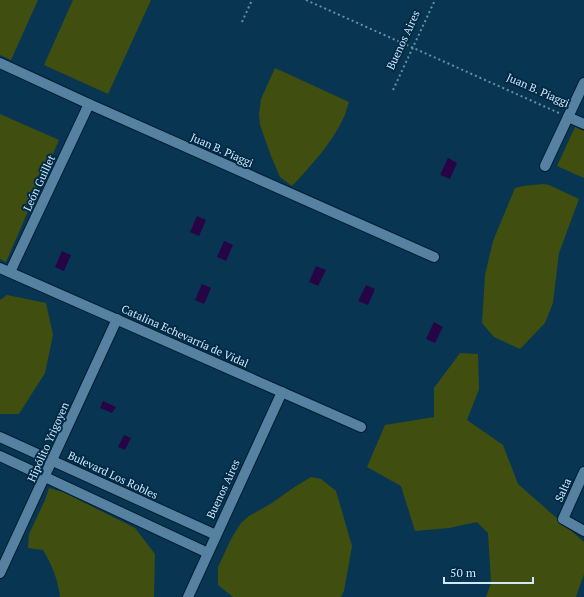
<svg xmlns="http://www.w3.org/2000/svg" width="584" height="597" viewBox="0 0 584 597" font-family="'PT Serif',serif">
<rect width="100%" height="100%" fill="#083652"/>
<g fill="#404e0f">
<polygon points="0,0 38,0 11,60 0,55"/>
<polygon points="73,0 151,0 108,94 44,65"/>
<path d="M275,68L349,102C347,107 346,114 343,119C331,144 311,166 292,186L280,177L271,156L260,125L259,114L261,99Z"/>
<polygon points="0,114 59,140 6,262 0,259"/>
<polygon points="575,127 584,131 584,178 557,166"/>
<polygon points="543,184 549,185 579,199 559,253 553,303 545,323 520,349 494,337 482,323 485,275 493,241 515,188 523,186"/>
<polygon points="7,295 46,303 53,335 45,373 19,414 0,414 0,300"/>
<polygon points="460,353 478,354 479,389 467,420 503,445 518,484 584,542 584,574 576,597 486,597 491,583 488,533 477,522 449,528 415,531 401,486 367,467 385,425 434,417 434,388"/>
<polygon points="311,477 321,479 336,491 352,546 344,591 341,597 233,597 218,585 218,567 231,539 241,523 249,516 272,503 293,488"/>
<path d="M49,488L63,492L135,528L155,554L154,597H60C58,579 52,565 43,550L28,548L29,534L45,500Z"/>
</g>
<g fill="#270446">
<polygon points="448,158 457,163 450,179 440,175"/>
<polygon points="197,216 206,220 199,236 190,232"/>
<polygon points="224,241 233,245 226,261 217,257"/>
<polygon points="62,251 71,255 64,271 55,267"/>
<polygon points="316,266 326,270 318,286 309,282"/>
<polygon points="202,284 211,288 204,304 195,300"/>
<polygon points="366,285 375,289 368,305 358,301"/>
<polygon points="434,322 443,327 435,343 426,339"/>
<polygon points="103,401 116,407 112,413 100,408"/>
<polygon points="124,435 131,438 125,450 118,447"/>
</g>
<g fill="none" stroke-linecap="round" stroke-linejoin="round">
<defs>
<g id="minor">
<polyline points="0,63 89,104 434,257"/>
<polyline points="568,117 584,124"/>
<polyline points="545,166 584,83"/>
<polyline points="0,268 361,427"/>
<polyline points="10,272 89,104"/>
<polyline points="0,437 216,535"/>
<polyline points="0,456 208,553"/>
<polyline points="584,472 563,519 584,531"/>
<polyline points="0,573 117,319"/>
<polyline points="188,597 282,392"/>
</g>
</defs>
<use href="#minor" stroke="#001c31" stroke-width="12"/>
<g stroke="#6b8ea5" stroke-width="2" stroke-dasharray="2 3" stroke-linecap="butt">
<polyline points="306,0 559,113"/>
<polyline points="242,22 252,0"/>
<polyline points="393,90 435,0"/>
</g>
<use href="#minor" stroke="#5681a1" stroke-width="10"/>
</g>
<g text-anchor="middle" stroke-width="4" stroke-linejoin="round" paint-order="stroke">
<g font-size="11" fill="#d1e8fa" stroke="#002b47">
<text transform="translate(403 40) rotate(-65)" y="4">Buenos Aires</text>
<text transform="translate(538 90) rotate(24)" y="4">Juan B. Piaggi</text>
<text transform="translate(222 150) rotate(24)" y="4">Juan B. Piaggi</text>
<text transform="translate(39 183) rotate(-65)" y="4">León Guillet</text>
<text transform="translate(185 336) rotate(24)" y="4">Catalina Echevarría de Vidal</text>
<text transform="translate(48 442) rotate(-66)" y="4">Hipólito Yrigoyen</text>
<text transform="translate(113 475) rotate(25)" y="4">Bulevard Los Robles</text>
<text transform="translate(223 489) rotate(-65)" y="4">Buenos Aires</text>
<text transform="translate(563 490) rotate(-66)" y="4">Salta</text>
</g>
</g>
<path d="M444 577v6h89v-6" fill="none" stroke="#d1e8fa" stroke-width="2"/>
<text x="450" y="577" font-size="12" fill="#d1e8fa" stroke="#002b47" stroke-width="3" paint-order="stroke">50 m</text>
</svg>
